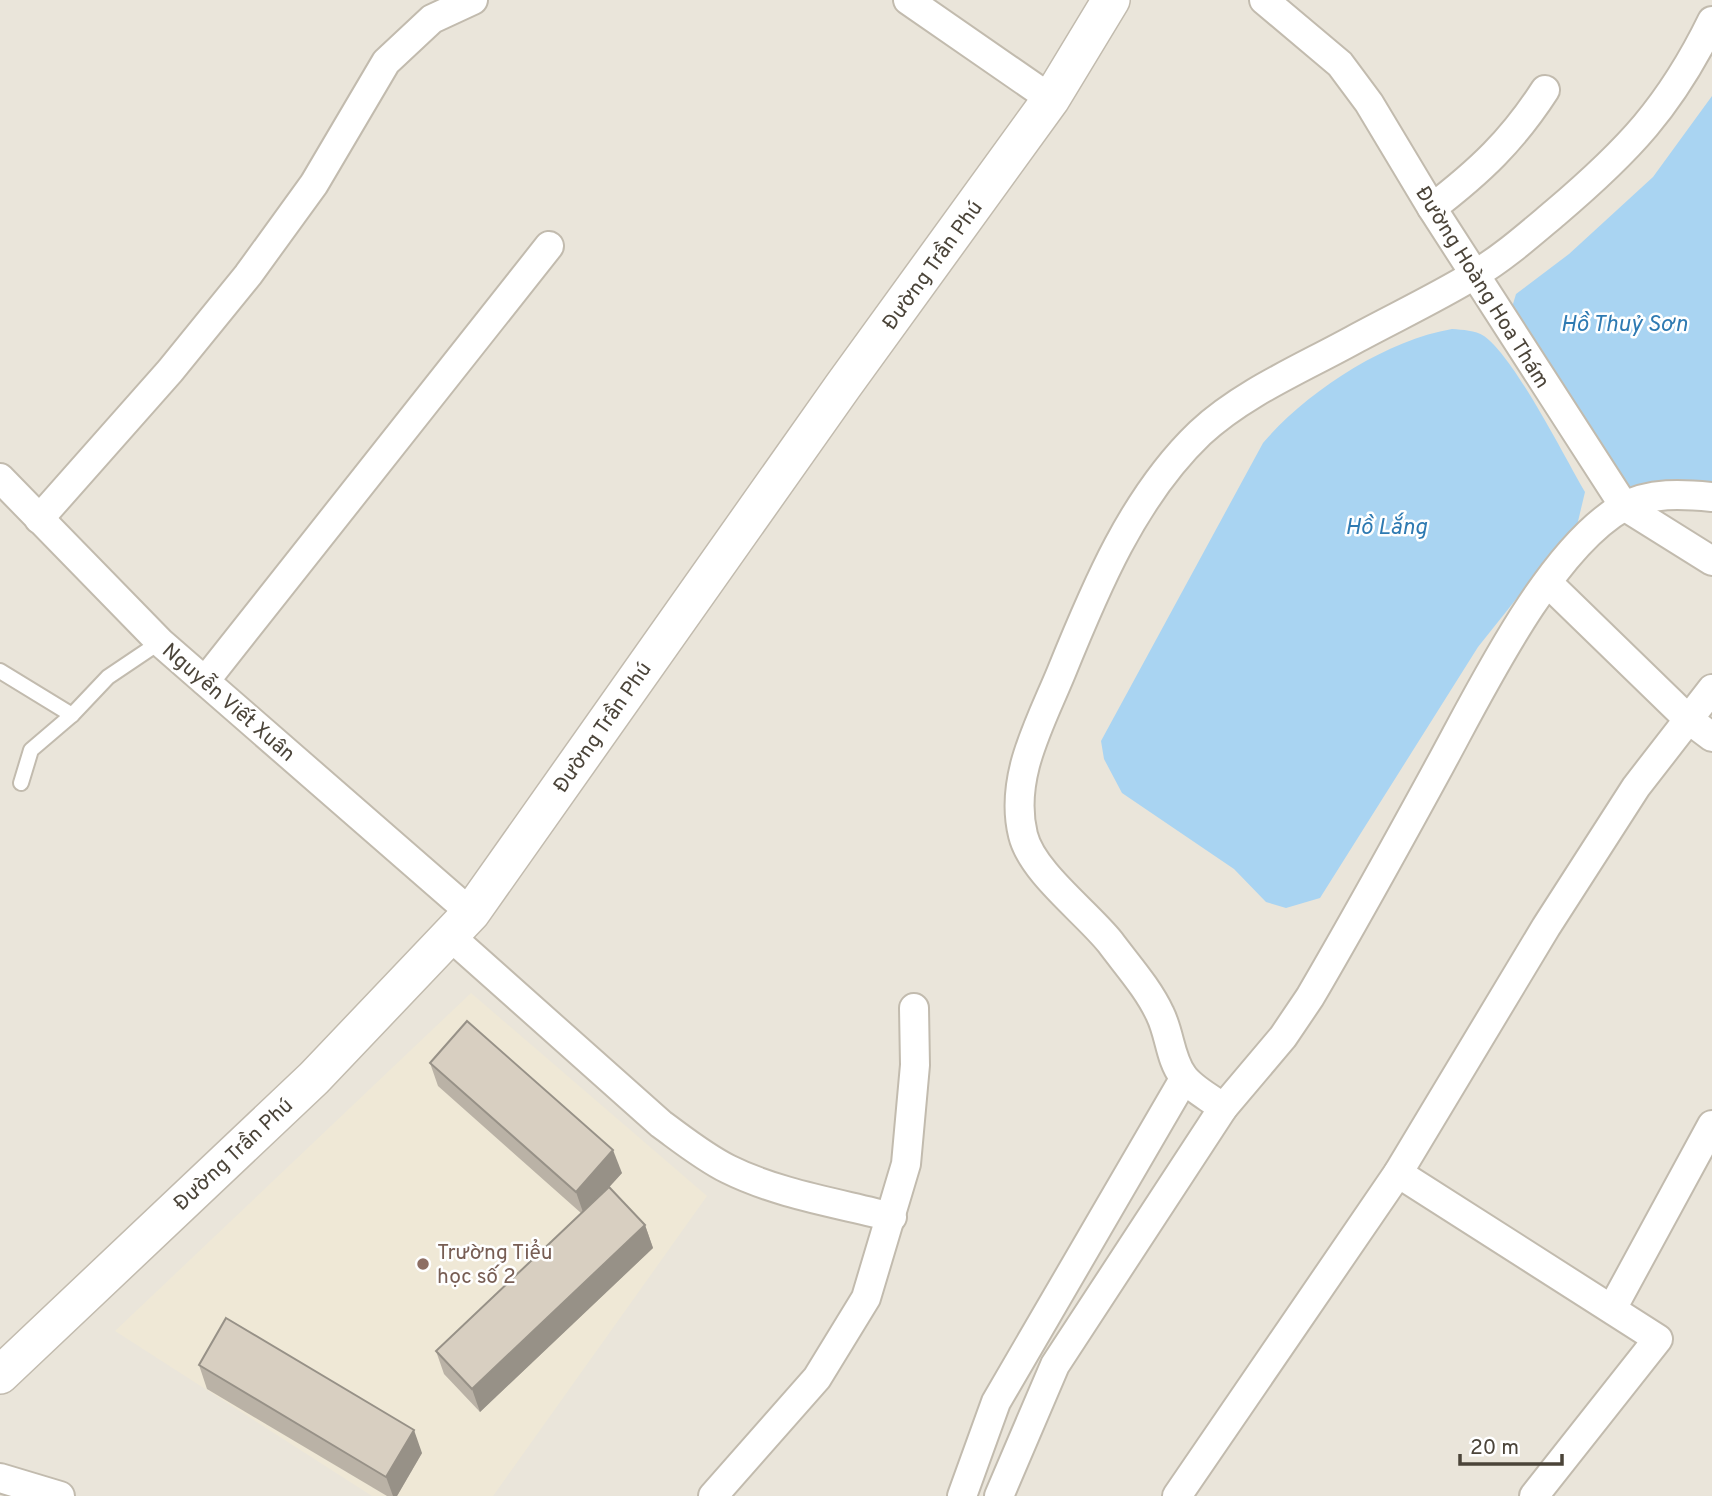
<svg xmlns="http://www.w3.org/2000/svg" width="1712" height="1496" viewBox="0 0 1712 1496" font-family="Overpass,sans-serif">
<rect width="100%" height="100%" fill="#f6f3ec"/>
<rect fill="#eae5da" x="0" y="0" width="1712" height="1496"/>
<polygon fill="#efe8d6" points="471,993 707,1196 493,1496 372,1496 115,1331"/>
<g fill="#a9d4f2">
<polygon points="1712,96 1712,482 1670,483 1641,493 1626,487 1510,314 1516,294 1569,254 1653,177"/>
<path d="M1452,329C1463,330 1475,330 1484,336C1515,358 1564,456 1585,492L1575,534L1544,564L1478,647L1320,898L1286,908L1266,902L1234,869L1122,793L1104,759L1101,741L1263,443C1306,392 1386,340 1452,329Z"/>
</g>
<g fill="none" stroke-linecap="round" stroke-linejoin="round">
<defs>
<g id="service">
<polyline points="0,671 72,715"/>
<polyline points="21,783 31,750 72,715 108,677 160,642"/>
</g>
<g id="minor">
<polyline points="908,0 1051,99"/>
<polyline points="1264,0 1340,64 1369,103 1432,208 1624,506 1712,561"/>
<path d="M1432,208C1480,171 1512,141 1545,90"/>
<polyline points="0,478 160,642 471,913"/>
<polyline points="39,519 170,371 248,275 314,184 386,62 432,19 473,0"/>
<polyline points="1548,583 1688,719 1712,737"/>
<polyline points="205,681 549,246"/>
<path d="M451,937L661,1124C683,1140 704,1157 728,1169C778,1194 838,1203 892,1217"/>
<path d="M1223,1108C1211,1098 1192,1089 1183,1076C1170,1059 1170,1034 1160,1014C1148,988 1127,965 1110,942C1085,911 1032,872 1023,835C1009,778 1040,724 1061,673C1095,589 1133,497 1200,433C1244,392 1305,367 1357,338C1396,317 1436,298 1474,275C1503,258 1530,234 1555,213C1628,151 1670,107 1712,21"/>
<polyline points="1398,1173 1658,1339 1534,1496"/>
<polyline points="1613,1307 1712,1125"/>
<polyline points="0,1478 60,1496"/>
<polyline points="713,1496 817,1378 866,1298 906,1164 915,1065 914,1008"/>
<polyline points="962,1496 996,1402 1184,1079"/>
<path d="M999,1496L1055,1365L1223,1108L1283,1037L1310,997C1355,920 1398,842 1440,765C1481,690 1549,549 1623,507C1650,492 1683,494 1712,497"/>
<polyline points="1177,1496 1398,1173 1546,927 1636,787 1712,689"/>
</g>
<polyline id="tertiary" points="0,1375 314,1078 471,913 843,386 1051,99 1111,0"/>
</defs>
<use href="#service" stroke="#c2bbae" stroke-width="18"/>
<use href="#minor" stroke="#c2bbae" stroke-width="32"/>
<use href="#tertiary" stroke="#c2bbae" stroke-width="40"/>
<use href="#service" stroke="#fff" stroke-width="14"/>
<use href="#minor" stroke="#fff" stroke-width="28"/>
<use href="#tertiary" stroke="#fff" stroke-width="37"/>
</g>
<g fill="#bab2a6">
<polygon points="430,1063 622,1173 609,1187 645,1225 653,1248 480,1412 444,1374 436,1351 581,1213 438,1086"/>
<polygon points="199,1365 422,1453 397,1496 387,1496 207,1389"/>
</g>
<g fill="#979187">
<polygon points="613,1150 622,1173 584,1215 576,1192"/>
<polygon points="645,1225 653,1248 480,1412 472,1389"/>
<polygon points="414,1430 422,1453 397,1496 393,1496 386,1477"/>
</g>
<g fill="#d8cfc1" stroke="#979187" stroke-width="2">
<polygon points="467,1021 613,1150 576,1192 430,1063"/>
<polygon points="609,1187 645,1225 472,1389 436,1351"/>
<polygon points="226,1318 414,1430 386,1477 199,1365"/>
</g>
<circle fill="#8d6e63" stroke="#fff" stroke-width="2.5" cx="423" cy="1264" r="7"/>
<g text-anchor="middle" stroke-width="5" stroke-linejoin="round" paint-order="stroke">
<g font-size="21" fill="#4b4439" stroke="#fff">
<text transform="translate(932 265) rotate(-54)" y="7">Đường Trần Phú</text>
<text transform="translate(1483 287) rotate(58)" y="7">Đường Hoàng Hoa Thám</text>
<text transform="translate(229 702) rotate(41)" y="7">Nguyễn Viết Xuân</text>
<text transform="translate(602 727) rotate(-55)" y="7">Đường Trần Phú</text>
<text transform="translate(233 1154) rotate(-43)" y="7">Đường Trần Phú</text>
</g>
<g font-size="21" fill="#785e54" stroke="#fff" text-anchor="start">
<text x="437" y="1259">Trường Tiểu<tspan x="437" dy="24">học số 2</tspan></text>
</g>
<g font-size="23" font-style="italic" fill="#2e7ab2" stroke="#fff">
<text x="1624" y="331">Hồ Thuỷ Sơn</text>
<text x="1386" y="534">Hồ Lắng</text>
</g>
</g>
<path d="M1460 1454v10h102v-10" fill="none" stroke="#4b4439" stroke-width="3.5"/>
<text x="1470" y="1454" font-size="21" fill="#4b4439" stroke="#ffffff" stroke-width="5" paint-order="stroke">20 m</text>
</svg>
